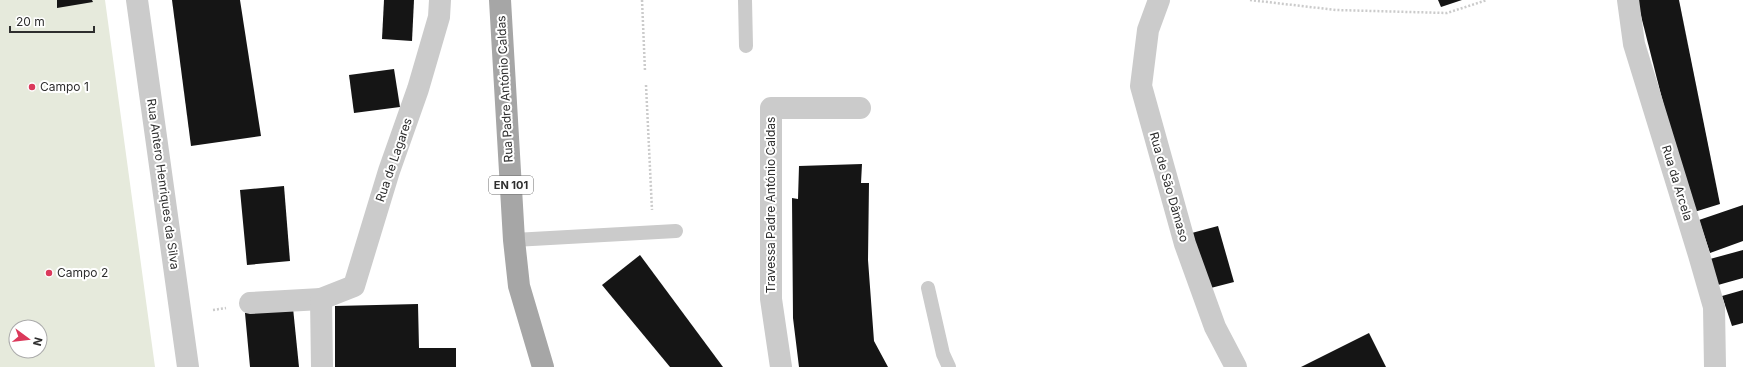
<svg xmlns="http://www.w3.org/2000/svg" width="1743" height="367" viewBox="0 0 1743 367" font-family="Inter,sans-serif">
<rect width="100%" height="100%" fill="#fff"/>
<path fill="#e6eadc" fill-rule="evenodd" d="M0,0H105L155,367H0ZM16,327H40V351H16Z"/>
<g fill="#151515">
<polygon points="57,0 92,0 93,2 57,8"/>
<polygon points="172,0 240,0 261,136 191,146"/>
<polygon points="384,0 414,0 412,41 382,39"/>
<polygon points="1438,0 1462,0 1441,7"/>
<polygon points="1637,0 1679,0 1720,204 1691,213"/>
<polygon points="394,69 400,107 354,113 349,75"/>
<polygon points="862,164 861,183 869,183 868,260 874,341 888,367 799,367 793,318 792,198 798,199 799,166"/>
<polygon points="284,186 290,261 247,265 240,190"/>
<polygon points="1743,205 1743,241 1710,253 1699,220"/>
<polygon points="1218,226 1234,282 1203,290 1188,234"/>
<polygon points="1743,250 1743,278 1718,285 1710,259"/>
<polygon points="640,255 723,367 670,367 602,285"/>
<polygon points="1743,290 1743,323 1732,326 1722,296"/>
<polygon points="418,304 419,348 456,348 456,367 335,367 335,306"/>
<polygon points="293,308 299,367 250,367 245,313"/>
<polygon points="1369,333 1386,367 1301,367"/>
</g>
<g fill="none" stroke-linecap="round" stroke-linejoin="round">
<g stroke="#cbcbcb" stroke-width="2.5" stroke-dasharray="2 2" stroke-linecap="butt">
<polyline points="642,0 645,71"/>
<polyline points="1250,0 1336,10 1447,13 1487,0"/>
<polyline points="646,85 652,210"/>
<polyline points="213,310 226,308"/>
</g>
<g stroke="#cbcbcb" stroke-width="14">
<polyline points="745,0 746,46"/>
<polyline points="514,240 676,231"/>
<polyline points="928,288 943,354 949,367"/>
</g>
<g stroke="#cbcbcb" stroke-width="22">
<polyline points="137,0 188,367"/>
<polyline points="1159,0 1148,30 1141,86 1185,244 1215,327 1236,367"/>
<polyline points="1628,0 1634,44 1699,255 1714,307 1715,367"/>
<polyline points="250,303 321,299"/>
<polyline points="322,367 321,299 354,286 389,171 418,89 439,17 440,0"/>
<polyline points="781,367 771,299 771,108 860,108"/>
</g>
<polyline stroke="#a6a6a6" stroke-width="22" points="500,0 514,240 519,286 543,367"/>
</g>
<g fill="#db395b" stroke="#fff" stroke-width="1.5">
<circle cx="32" cy="87" r="4"/>
<circle cx="49" cy="273" r="4"/>
</g>
<g text-anchor="middle" stroke-width="4" stroke-linejoin="round" paint-order="stroke">
<rect fill="#fff" stroke="#6d6d6d" stroke-width="1" x="489" y="176" width="44" height="18" rx="3"/>
<g font-size="11" font-weight="bold" fill="#2e2e2e">
<text x="511" y="189">EN 101</text>
</g>
<g font-size="12" fill="#2e2e2e" stroke="#fff" text-anchor="start">
<text x="40" y="91">Campo 1</text>
<text x="57" y="277">Campo 2</text>
</g>
<g font-size="12" fill="#2e2e2e" stroke="#fff">
<text transform="translate(505 89) rotate(-93)" y="4">Rua Padre António Caldas</text>
<text transform="translate(394 160) rotate(-71)" y="4">Rua de Lagares</text>
<text transform="translate(1677 183) rotate(73)" y="4">Rua da Arcela</text>
<text transform="translate(163 184) rotate(82)" y="4">Rua Antero Henriques da Silva</text>
<text transform="translate(1169 187) rotate(74)" y="4">Rua de São Dâmaso</text>
<text transform="translate(771 205) rotate(-90)" y="4">Travessa Padre António Caldas</text>
</g>
</g>
<g transform="translate(28 339) rotate(105)"><circle r="19" fill="#ffffff" stroke="#ababab"/>
<path d="M0-3L7 15L0 10L-7 15Z" fill="#db395b"/>
<text y="-6" font-size="11" font-weight="bold" text-anchor="middle" fill="#2e2e2e">N</text>
</g>
<path d="M10 26v6h84v-6" fill="none" stroke="#2e2e2e" stroke-width="2"/>
<text x="16" y="26" font-size="12" fill="#2e2e2e" stroke="#ffffff" stroke-width="3" paint-order="stroke">20 m</text>
</svg>
